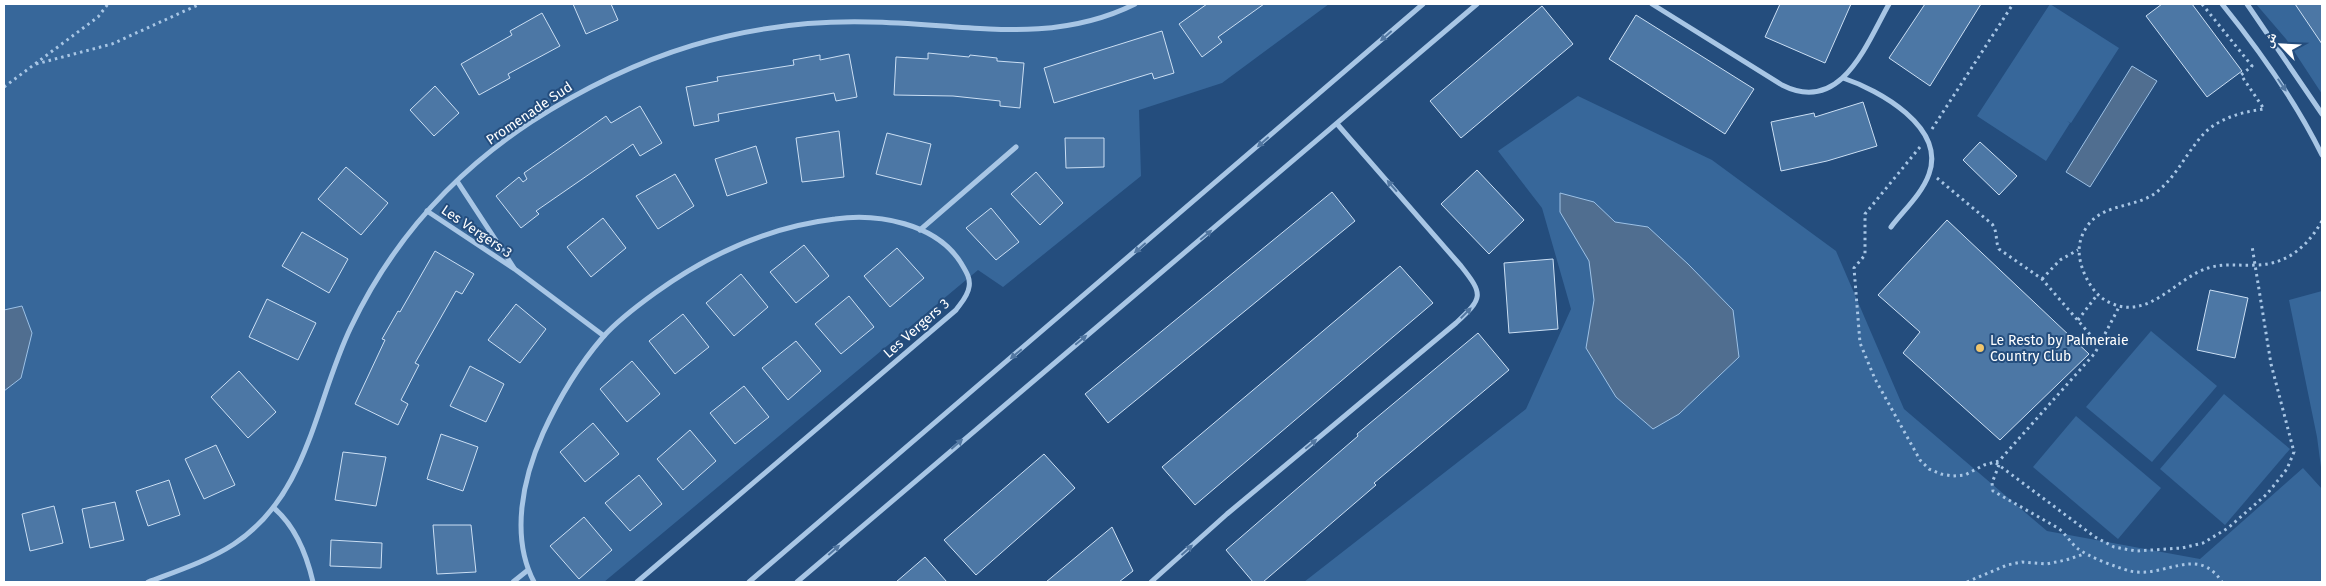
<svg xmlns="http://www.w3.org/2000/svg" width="2326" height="586" viewBox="0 0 2326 586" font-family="'Fira Sans','Noto Naskh Arabic',sans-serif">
<rect width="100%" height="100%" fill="#244d7d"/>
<g fill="#37679a">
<polygon points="4,4 1329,4 1222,83 1139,110 1141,176 1003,287 978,270 604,582 4,582"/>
<polygon points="2050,4 2119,48 2071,123 2067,121 2070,123 2046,161 1977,116"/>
<polygon points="2256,4 2322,4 2322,94 2286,39"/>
<polygon points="1578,96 1712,160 1836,251 1904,409 2047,531 2200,559 2303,468 2322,489 2322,582 1304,582 1526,409 1571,309 1542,208 1498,151"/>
<polygon points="2322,291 2322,475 2317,437 2289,300"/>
<polygon points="2151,331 2217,386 2152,462 2086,407"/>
<polygon points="2224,394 2290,449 2225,525 2160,469"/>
<polygon points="2076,416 2161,488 2118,539 2033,467"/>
</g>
<g fill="#506e90" stroke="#9cc1e6">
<polygon points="2132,66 2157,81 2090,187 2066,172"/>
<polygon points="1560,193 1594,202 1615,222 1648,227 1688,264 1733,310 1739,357 1679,414 1653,429 1616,397 1586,348 1594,300 1589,261 1560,212"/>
<polygon points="22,306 32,333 21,378 4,391 4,310"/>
</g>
<g fill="#4c77a5" stroke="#cbdff4">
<polygon points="573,4 611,4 618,20 586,34"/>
<polygon points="1207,4 1264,4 1218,37 1222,42 1202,57 1179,24"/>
<polygon points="1780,4 1851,4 1825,63 1765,37"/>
<polygon points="1925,4 1981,4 1930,86 1889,58"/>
<polygon points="2162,4 2192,4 2242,71 2207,97 2146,16"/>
<polygon points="2295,4 2322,4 2322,44"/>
<polygon points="1542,6 1573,44 1461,138 1430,101"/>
<polygon points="542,13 560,46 508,74 510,78 479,95 461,64 512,35 510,31"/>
<polygon points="1636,15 1754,89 1725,134 1609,59"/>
<polygon points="1162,31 1174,73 1154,79 1152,73 1054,103 1044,68"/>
<polygon points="928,53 969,57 970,55 997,58 997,61 1024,63 1020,108 1000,106 1000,101 953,96 894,95 896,57 928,59"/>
<polygon points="849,54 857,97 836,101 834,93 761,106 718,114 719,121 694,126 686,87 718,81 717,77 794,65 793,60 820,55 820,60"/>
<polygon points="435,86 459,113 434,136 410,110"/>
<polygon points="1863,102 1877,146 1827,161 1781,171 1771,122 1814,113 1815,117"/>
<polygon points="640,106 662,143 640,156 633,144 536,211 539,214 521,228 496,196 519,177 523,182 527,179 524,173 606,116 611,123"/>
<polygon points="839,131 844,177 802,182 796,138"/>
<polygon points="887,133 931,144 921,185 876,174"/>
<polygon points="1065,138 1104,138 1104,167 1066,168"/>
<polygon points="1980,142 2017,176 1999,195 1963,160"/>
<polygon points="756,146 767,183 727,196 715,159"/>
<polygon points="346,167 388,203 361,235 318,199"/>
<polygon points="1477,170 1524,220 1489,254 1441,204"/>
<polygon points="1036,172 1063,203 1040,225 1011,194"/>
<polygon points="675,174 694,206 658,229 636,196"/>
<polygon points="1332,192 1355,221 1108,423 1085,394"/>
<polygon points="991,208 1019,242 996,260 966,228"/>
<polygon points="603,218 626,248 591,277 567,247"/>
<polygon points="1947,220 2089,354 2000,440 1903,353 1920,332 1878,295"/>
<polygon points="302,232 348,259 329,293 282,266"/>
<polygon points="804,245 829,276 796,303 770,272"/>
<polygon points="897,248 924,278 890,307 864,276"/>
<polygon points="435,251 474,274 462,294 456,291 415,363 419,365 401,400 408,404 398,425 355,404 385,340 382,339 398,311 400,312"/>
<polygon points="1553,259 1558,329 1509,333 1504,263"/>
<polygon points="1400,266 1433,303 1195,505 1162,467"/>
<polygon points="741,274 768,307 734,336 706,303"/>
<polygon points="2210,290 2248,298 2235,358 2197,350"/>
<polygon points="849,296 874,327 841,354 815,324"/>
<polygon points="267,299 316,323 298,360 249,337"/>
<polygon points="516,304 546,329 520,363 488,340"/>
<polygon points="683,314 709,347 675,374 649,341"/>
<polygon points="1478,333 1509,370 1374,483 1376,485 1263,582 1253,582 1226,550 1358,436 1357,434"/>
<polygon points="796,341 821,371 788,400 762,368"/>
<polygon points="632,361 660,394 627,422 600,389"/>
<polygon points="470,366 504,384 486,422 450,406"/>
<polygon points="239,371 276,412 248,438 211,397"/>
<polygon points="744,386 769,417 735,444 710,413"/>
<polygon points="593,423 619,454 585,482 560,452"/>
<polygon points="690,430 716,461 683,490 657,459"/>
<polygon points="441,434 478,447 463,491 427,479"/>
<polygon points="216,445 235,485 204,499 185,459"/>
<polygon points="343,452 386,457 376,506 335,500"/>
<polygon points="1044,454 1075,488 976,575 944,540"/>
<polygon points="639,475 662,504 630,531 605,503"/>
<polygon points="169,480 180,515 148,526 136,491"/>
<polygon points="115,502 124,540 90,548 82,509"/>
<polygon points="54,506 63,543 30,551 22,514"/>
<polygon points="584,517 612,550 579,579 550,546"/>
<polygon points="433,525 471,525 476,572 437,574"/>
<polygon points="1112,527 1133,571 1119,582 1046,582"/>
<polygon points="331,540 382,543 381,568 330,566"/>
<polygon points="925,557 947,582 896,582"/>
</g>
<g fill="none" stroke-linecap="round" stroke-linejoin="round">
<g stroke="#a8c6e5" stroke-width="3" stroke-dasharray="2.5 4" stroke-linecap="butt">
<path d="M2202,4L2252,66L2241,75L2264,109C2241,112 2215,119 2200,138C2185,156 2176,176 2158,191C2137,209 2102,202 2086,228C2076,244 2078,259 2085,275C2091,288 2099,299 2113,304C2150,319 2176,278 2208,268C2224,263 2240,266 2257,265C2287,264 2307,247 2322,221"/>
<polyline points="36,64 112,44 200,4"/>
<polyline points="4,87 98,17 108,4"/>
<polyline points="1932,129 2013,4"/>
<polyline points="1920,147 1865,214 1865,255 1854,268 1860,343 1875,379 1920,460 1929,469 1941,474 1953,476 1965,475 1984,465 1999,461 2095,353 2119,307"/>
<path d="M1937,178L1992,224C1998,232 1995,241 1999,249L2042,279L2100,346"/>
<polyline points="2042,279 2060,260 2078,250"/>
<polyline points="2078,320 2097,295"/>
<polyline points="1996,463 2095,537 2114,547 2136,551 2182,548 2203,543 2228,528 2267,494 2287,469 2294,452 2271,364 2252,246"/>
<path d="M1999,465L1992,483L1993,491L2058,528C2066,534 2070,542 2077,548C2088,557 2116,567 2130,571C2165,579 2197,544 2222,582"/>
<polyline points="1967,582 2007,565 2022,562 2046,564 2066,560 2084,554"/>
</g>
<g stroke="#a8c6e5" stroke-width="5">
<path d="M1652,4L1782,85C1841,115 1866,45 1889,4"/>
<path d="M2222,4C2260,51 2295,100 2322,155"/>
<polyline points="2247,4 2322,114"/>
<path d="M1843,78C1879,90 1946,127 1929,174C1922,194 1903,211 1891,227"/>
<polyline points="457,181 514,268"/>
<polyline points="427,211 516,270 604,336"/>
<polyline points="920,230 1016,147"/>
<path d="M274,508C295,526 307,556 313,582"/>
<path d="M148,582C177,571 208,561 234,544C309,495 315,401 351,327C392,241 452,174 531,122C636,54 744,19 869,22C961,23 1049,47 1135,4"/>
<polyline points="513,582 528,570"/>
<path d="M534,582C510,536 523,478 543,433C559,398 578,366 603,337C618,320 637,306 655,293C709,254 768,227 835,219C877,213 936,223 961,263C965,270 971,278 969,287C968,296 961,303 956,310L637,582"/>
<polyline points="749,582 1423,4"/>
<path d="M797,582C1022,388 1252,198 1477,4"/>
<path d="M1151,582L1227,514L1456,323C1483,298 1484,295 1461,266L1338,125"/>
</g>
</g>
<defs><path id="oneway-solid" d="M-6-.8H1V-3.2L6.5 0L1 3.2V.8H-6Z" transform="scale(1.25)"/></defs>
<g fill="#5277a1">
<use href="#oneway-solid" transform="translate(1386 36) rotate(139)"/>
<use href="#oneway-solid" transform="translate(2282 85) rotate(56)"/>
<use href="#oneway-solid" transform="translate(1263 142) rotate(139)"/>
<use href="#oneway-solid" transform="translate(1392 186) rotate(-131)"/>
<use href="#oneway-solid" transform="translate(1206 235) rotate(-40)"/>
<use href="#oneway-solid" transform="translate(1140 248) rotate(139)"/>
<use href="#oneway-solid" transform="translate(1466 313) rotate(-45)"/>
<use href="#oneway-solid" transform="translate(1081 340) rotate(-40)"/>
<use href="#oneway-solid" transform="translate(1016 354) rotate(140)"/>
<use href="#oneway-solid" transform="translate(957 444) rotate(-41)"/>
<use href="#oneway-solid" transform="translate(1311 444) rotate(-40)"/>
<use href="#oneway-solid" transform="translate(834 550) rotate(-41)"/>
<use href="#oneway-solid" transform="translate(1187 550) rotate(-42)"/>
</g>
<circle fill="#f0c56c" stroke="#244d7d" stroke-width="2" cx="1980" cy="348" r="5"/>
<g text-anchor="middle" stroke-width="4" stroke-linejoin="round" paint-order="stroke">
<g font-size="14" fill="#fff" stroke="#244d7d">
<text transform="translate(529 113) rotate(-34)" y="5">Promenade Sud</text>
<text transform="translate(477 231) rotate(34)" y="5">Les Vergers 3</text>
<text transform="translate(916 328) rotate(-41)" y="5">Les Vergers 3</text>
</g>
<g font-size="14" fill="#fff" stroke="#244d7d" text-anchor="start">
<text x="1990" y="345">Le Resto by Palmeraie<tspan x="1990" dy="16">Country Club</tspan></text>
</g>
</g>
<rect width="2326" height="586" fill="none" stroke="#ffffff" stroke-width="10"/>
<g transform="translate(2281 45) rotate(294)" stroke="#244d7d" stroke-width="4" paint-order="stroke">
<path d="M0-4L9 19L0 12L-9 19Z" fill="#ffffff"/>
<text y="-8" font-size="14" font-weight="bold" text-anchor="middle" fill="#ffffff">ش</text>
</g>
</svg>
